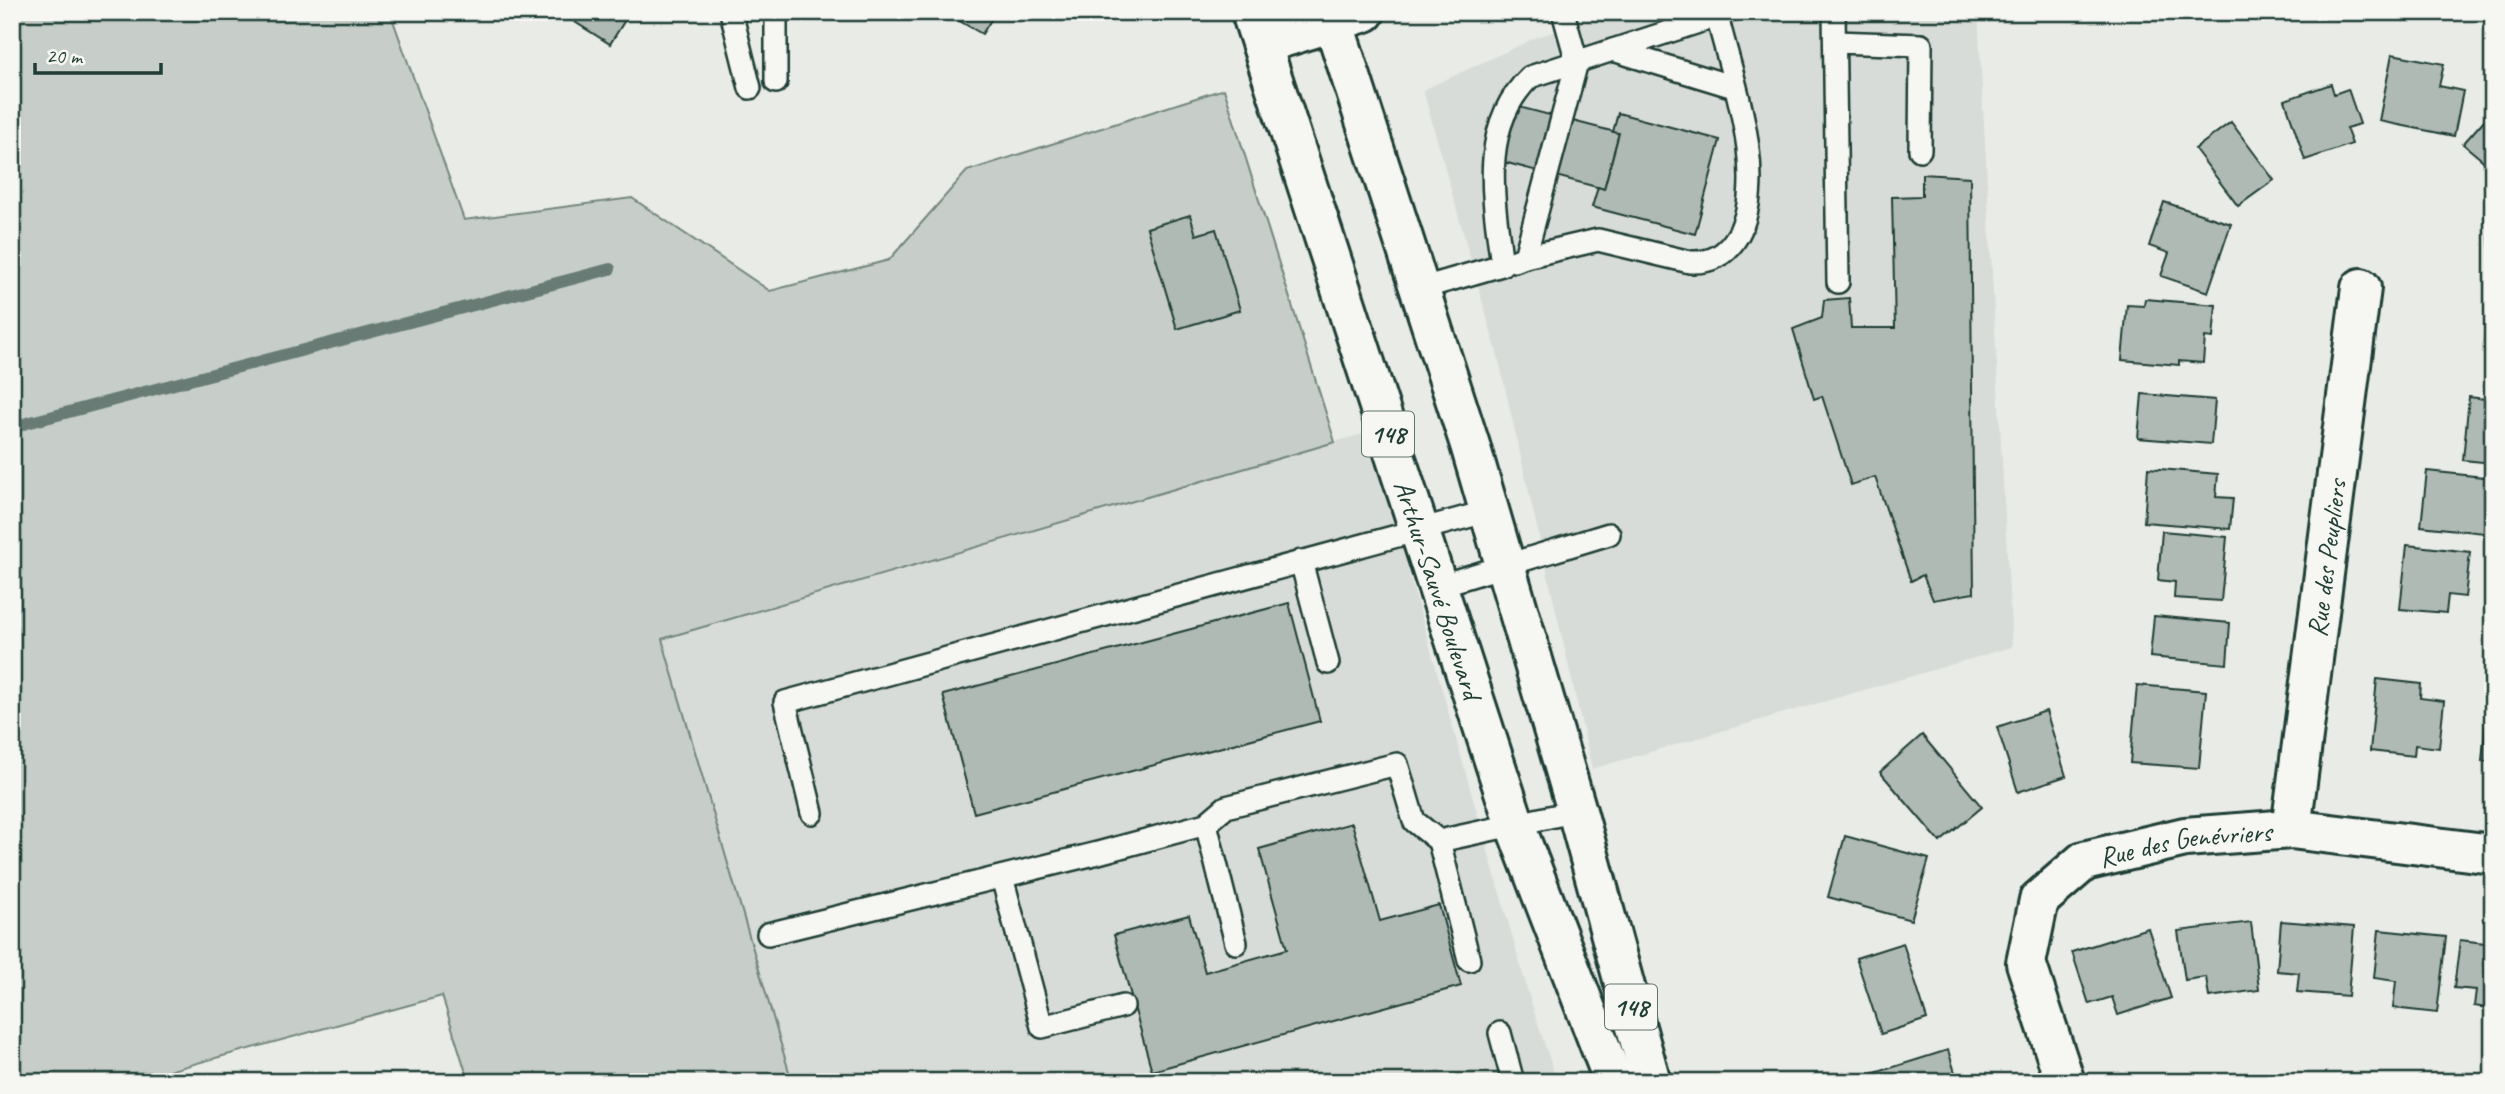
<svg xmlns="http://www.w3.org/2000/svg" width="2505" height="1094" viewBox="0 0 2505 1094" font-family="Caveat,sans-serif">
<rect width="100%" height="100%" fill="#e9ebe7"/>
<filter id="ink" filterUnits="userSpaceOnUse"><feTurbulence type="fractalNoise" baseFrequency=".0143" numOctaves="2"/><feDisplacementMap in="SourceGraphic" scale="14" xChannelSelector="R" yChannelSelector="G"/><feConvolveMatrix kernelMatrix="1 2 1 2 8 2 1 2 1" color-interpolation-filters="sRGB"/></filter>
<g filter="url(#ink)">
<g fill="#d8dcd8">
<polygon points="1617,12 1978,12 2012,647 1592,769 1498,357 1423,90 1537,37"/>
<polygon points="1369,432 1530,999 1557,1082 792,1082 662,639"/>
</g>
<polygon fill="#c7cec9" stroke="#73867e" stroke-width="2" points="12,12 390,12 464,220 632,198 770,291 889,260 967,171 1224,89 1335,442 662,639 792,1082 469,1082 442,996 128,1082 12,1082"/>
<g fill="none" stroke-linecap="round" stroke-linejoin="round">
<polyline stroke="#687c75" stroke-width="12" points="12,427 610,269"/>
</g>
<g fill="#b0bab5" stroke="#1f3d34" stroke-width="2">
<polygon points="559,12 630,12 610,44"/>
<polygon points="944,12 996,12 982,34"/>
<polygon points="2392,54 2444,64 2439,86 2463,91 2454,136 2379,121"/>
<polygon points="2331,84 2334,94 2348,89 2360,124 2346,128 2352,144 2305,160 2285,100"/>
<polygon points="1515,106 1619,133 1604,189 1500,161"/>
<polygon points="2493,110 2493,169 2463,144"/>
<polygon points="1618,113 1720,140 1695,234 1592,207 1598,187 1604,189 1619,133 1613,132"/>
<polygon points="2231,122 2274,180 2238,206 2195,149"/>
<polygon points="1922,174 1970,177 1974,593 1933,600 1923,575 1911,581 1875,477 1851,485 1822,396 1814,399 1793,329 1822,318 1824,300 1849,298 1851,328 1895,328 1892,197 1922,196"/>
<polygon points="2164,202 2231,224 2208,292 2161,276 2169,253 2149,246"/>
<polygon points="1190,215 1196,235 1216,229 1240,310 1177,329 1147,228"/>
<polygon points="2493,219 2493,265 2491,265 2488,220"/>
<polygon points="2145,299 2216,305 2213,338 2205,337 2203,363 2179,361 2179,365 2122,360 2127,305 2144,306"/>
<polygon points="2487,313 2493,314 2493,344 2484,343"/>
<polygon points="2142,394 2215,400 2211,444 2138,438"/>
<polygon points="2469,397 2493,400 2493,463 2463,460"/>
<polygon points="2148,468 2218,474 2216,497 2233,498 2230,529 2144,522"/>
<polygon points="2427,471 2493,478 2493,534 2421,526"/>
<polygon points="2162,531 2227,537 2221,601 2174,598 2175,582 2158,580"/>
<polygon points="2407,545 2470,552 2465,597 2448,595 2446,613 2400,609"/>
<polygon points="1289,603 1320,721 974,813 943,695"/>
<polygon points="2154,616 2230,623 2227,664 2150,657"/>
<polygon points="2377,679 2421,684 2420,698 2444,701 2439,748 2415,745 2414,756 2370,751"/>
<polygon points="2137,685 2206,691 2199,768 2130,763"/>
<polygon points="2489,688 2493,688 2493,762 2482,761"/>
<polygon points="2046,711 2066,776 2018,792 1997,727"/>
<polygon points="1922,735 1982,807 1940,842 1880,772"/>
<polygon points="1352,823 1380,921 1439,905 1461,986 1152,1071 1114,935 1189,915 1205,972 1287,949 1259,849"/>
<polygon points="1845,836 1929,859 1911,920 1828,897"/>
<polygon points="2281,921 2354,927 2348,996 2297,992 2299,973 2277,971"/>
<polygon points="2251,922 2259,990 2209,997 2206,977 2185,980 2178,931"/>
<polygon points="2148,928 2171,998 2118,1015 2112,997 2089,1004 2072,952"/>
<polygon points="2379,930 2446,937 2437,1013 2393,1008 2396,981 2374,978"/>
<polygon points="2460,940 2493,944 2493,1009 2474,1006 2476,990 2454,988"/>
<polygon points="1903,943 1927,1019 1881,1034 1856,958"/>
<polygon points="1948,1050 1958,1082 1871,1082 1868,1075"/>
</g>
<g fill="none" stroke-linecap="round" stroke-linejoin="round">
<defs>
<g id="service">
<polyline points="731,12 750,88"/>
<polyline points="1834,12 1838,282"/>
<polyline points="1835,42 1921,45 1920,150"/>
<polyline points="1613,50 1734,87"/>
<polyline points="776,82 776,12"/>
<path d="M1525,257L1598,240L1690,262C1712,263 1727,254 1738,235C1769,178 1732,77 1717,16"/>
<polyline points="1515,261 1525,257 1577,62 1563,12"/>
<path d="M1419,289L1502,265C1494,201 1478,127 1530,77L1717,16L1716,12"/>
<polyline points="1301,561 1328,663"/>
<polyline points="1438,586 1609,534"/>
<polyline points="812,813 785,702 1489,511"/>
<polyline points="1206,824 1236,943"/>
<polyline points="1439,841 1469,960"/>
<polyline points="1002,877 1042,1027 1123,1006"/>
<polyline points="768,934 1098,853 1206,824 1226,807 1397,764 1414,821 1439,841 1577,811"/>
<polyline points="1500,1033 1513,1082"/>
</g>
<g id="minor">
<polyline points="1262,44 1365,12"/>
<path id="s1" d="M2291,829L2361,288"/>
<path id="s2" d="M2065,1082L2026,963L2039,900L2084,861L2185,837L2291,829L2493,854"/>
</g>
<g id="primary">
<path id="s3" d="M1251,12L1515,825L1614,1082"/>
<polyline points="1330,12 1470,445 1577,811 1651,1082"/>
</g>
</defs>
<use href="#service" stroke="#1f3d34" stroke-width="26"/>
<use href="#minor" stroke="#1f3d34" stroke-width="44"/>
<use href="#primary" stroke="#1f3d34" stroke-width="44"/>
<use href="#service" stroke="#f6f6f2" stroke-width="21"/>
<use href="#minor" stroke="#f6f6f2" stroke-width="38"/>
<use href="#primary" stroke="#f6f6f2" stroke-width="38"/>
</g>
</g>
<g text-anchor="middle" stroke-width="5" stroke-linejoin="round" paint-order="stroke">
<g fill="#f6f6f2" stroke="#60746d" stroke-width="2">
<rect x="1362" y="411.5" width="52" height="45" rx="5"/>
<rect x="1605" y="984.5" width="52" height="45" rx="5"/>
</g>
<g font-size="26" font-weight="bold" fill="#1f3d34">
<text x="1388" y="443">148</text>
<text x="1631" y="1016">148</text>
</g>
<g font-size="28" fill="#1f3d34" stroke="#f6f6f2">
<text dy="10" stroke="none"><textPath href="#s1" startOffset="273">Rue des Peupliers</textPath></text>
<text dy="10" stroke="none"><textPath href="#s3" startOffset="607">Arthur-Sauvé Boulevard</textPath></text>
<text dy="10" stroke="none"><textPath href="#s2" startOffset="352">Rue des Genévriers</textPath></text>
</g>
</g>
<rect width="2505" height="1094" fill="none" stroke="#f6f6f2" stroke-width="42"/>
<rect x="21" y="21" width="2463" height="1052" fill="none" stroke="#1f3d34" stroke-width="2.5" filter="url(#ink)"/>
<path d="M35 63v10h126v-10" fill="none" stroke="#1f3d34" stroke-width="3.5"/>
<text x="46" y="63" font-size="21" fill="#1f3d34" stroke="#f6f6f2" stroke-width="5" paint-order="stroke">20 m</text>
</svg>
